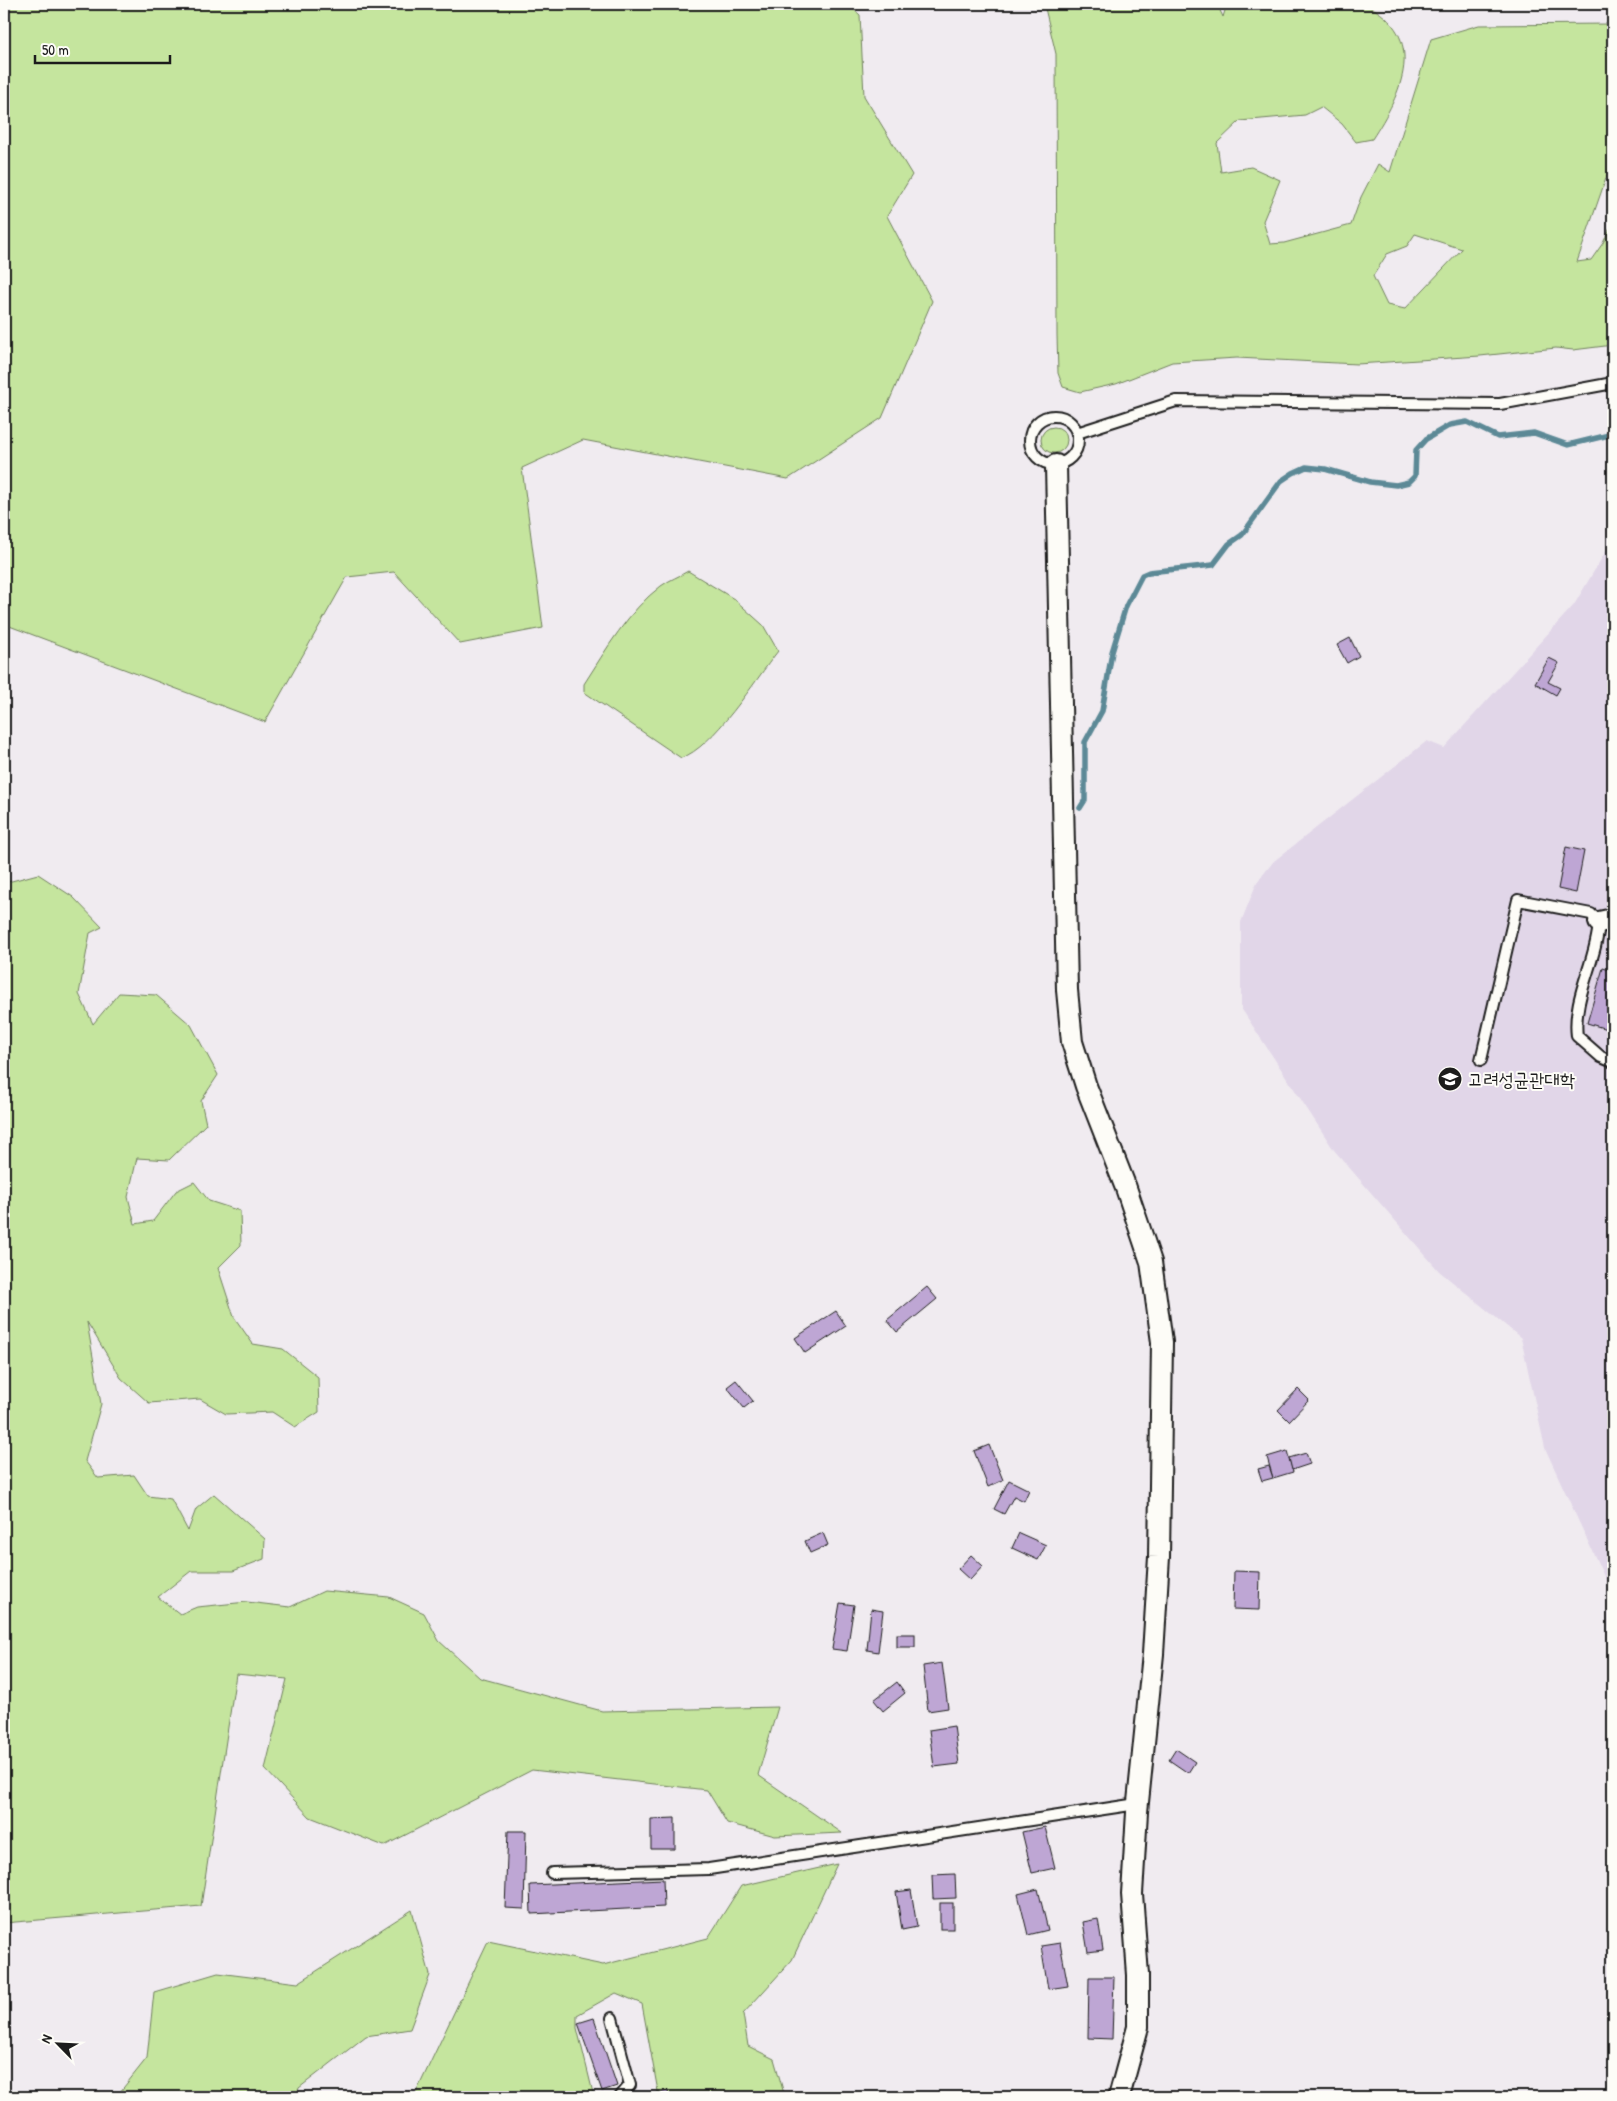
<svg xmlns="http://www.w3.org/2000/svg" width="1617" height="2101" viewBox="0 0 1617 2101" font-family="'Patrick Hand','Poor Story',sans-serif">
<rect width="100%" height="100%" fill="#f0ebf0"/>
<filter id="ink" filterUnits="userSpaceOnUse"><feTurbulence type="fractalNoise" baseFrequency=".02" numOctaves="2"/><feDisplacementMap in="SourceGraphic" scale="10" xChannelSelector="R" yChannelSelector="G"/><feConvolveMatrix kernelMatrix="1 2 1 2 8 2 1 2 1" color-interpolation-filters="sRGB"/></filter>
<g filter="url(#ink)">
<polygon fill="#e1d6e8" points="1613,539 1613,1596 1545,1448 1521,1338 1439,1271 1334,1150 1241,1008 1241,922 1257,882 1274,861 1427,741 1444,748 1574,605"/>
<g fill="#c5e59e" stroke="#70805d" fill-rule="evenodd">
<polygon points="4,4 848,4 860,15 864,96 912,175 887,216 932,301 882,418 788,479 583,440 522,468 543,628 460,644 394,572 347,577 265,722 4,624"/>
<path d="M1044,4H1217L1223,17L1227,4H1365C1429,36 1402,93 1372,139L1356,142L1342,124L1321,107L1305,115L1240,121L1217,143L1221,172L1251,167L1280,180L1263,221L1270,244L1284,243L1351,225L1361,197L1378,164L1390,172L1431,39L1479,25L1613,24V158L1577,262L1591,260L1603,243L1613,222V345L1573,350L1556,348L1480,356L1357,364L1237,358L1172,362L1116,384L1080,392L1063,387L1058,373L1057,335L1056,54ZM1415,234L1462,249L1405,309L1387,305L1373,276L1387,254L1407,246Z"/>
<circle cx="1054" cy="440" r="13"/>
<path d="M688,571L734,599L763,625L778,651C756,679 713,748 681,758L584,692V684C606,650 628,611 661,586C669,580 680,576 688,571Z"/>
<polygon points="38,874 73,897 102,927 90,933 79,994 93,1024 119,993 156,995 191,1025 218,1075 201,1101 206,1124 169,1160 137,1158 128,1197 135,1224 153,1221 176,1191 194,1182 209,1201 240,1211 241,1245 218,1268 234,1317 253,1344 283,1349 318,1377 319,1412 295,1427 272,1412 226,1414 200,1399 149,1403 121,1378 87,1322 101,1404 85,1461 98,1478 134,1475 148,1496 171,1499 188,1531 196,1509 214,1494 265,1539 264,1559 233,1571 191,1571 158,1597 180,1614 197,1607 247,1602 290,1607 324,1591 389,1597 424,1613 439,1641 480,1678 602,1711 778,1707 758,1775 842,1833 775,1836 727,1823 707,1790 532,1770 384,1846 310,1817 265,1769 287,1679 236,1674 201,1906 4,1923 4,883"/>
<polygon points="837,1864 792,1960 743,2014 748,2046 774,2059 785,2097 659,2097 642,2004 616,1993 577,2015 577,2028 594,2097 414,2097 488,1941 603,1965 708,1938 741,1886"/>
<polygon points="412,1910 430,1975 410,2029 366,2036 299,2088 296,2097 116,2097 147,2058 154,1992 218,1973 298,1983"/>
</g>
<g fill="none" stroke-linecap="round" stroke-linejoin="round">
<polyline stroke="#5c8996" stroke-width="5.5" points="1080,808 1085,800 1085,742 1102,711 1112,652 1126,606 1142,575 1149,572 1213,565 1229,544 1242,535 1281,481 1293,473 1306,467 1325,469 1370,482 1396,485 1409,482 1415,476 1416,450 1426,439 1450,425 1467,422 1498,437 1534,433 1568,445 1613,434"/>
</g>
<g fill="#bea6d4" stroke="#1c1c1c">
<polygon points="1350,638 1359,656 1347,663 1337,645"/>
<polygon points="1549,658 1559,663 1548,682 1560,688 1556,695 1535,683"/>
<polygon points="1566,847 1584,851 1576,893 1558,889"/>
<polygon points="1603,968 1613,971 1613,1018 1610,1030 1587,1023"/>
<polygon points="927,1287 937,1299 897,1332 887,1320"/>
<polygon points="836,1311 846,1326 805,1353 795,1338"/>
<polygon points="736,1380 753,1401 744,1408 727,1387"/>
<polygon points="1298,1389 1309,1400 1289,1421 1278,1410"/>
<polygon points="989,1445 1003,1480 988,1487 974,1451"/>
<polygon points="1287,1451 1293,1472 1273,1478 1267,1457"/>
<polygon points="1306,1453 1310,1464 1292,1470 1289,1458"/>
<polygon points="1269,1466 1273,1478 1262,1481 1258,1469"/>
<polygon points="1009,1480 1029,1490 1024,1501 1014,1496 1004,1514 994,1509"/>
<polygon points="823,1533 828,1545 810,1553 805,1541"/>
<polygon points="1019,1533 1046,1545 1038,1560 1012,1548"/>
<polygon points="971,1555 983,1566 970,1580 958,1569"/>
<polygon points="1234,1571 1260,1572 1259,1610 1233,1609"/>
<polygon points="840,1603 854,1605 847,1651 832,1649"/>
<polygon points="871,1609 883,1611 878,1652 867,1650"/>
<rect x="897" y="1634" width="18" height="13"/>
<polygon points="942,1663 948,1708 928,1711 923,1666"/>
<polygon points="897,1682 905,1693 883,1711 874,1700"/>
<polygon points="954,1726 959,1764 934,1767 929,1730"/>
<polygon points="1176,1749 1195,1762 1188,1773 1169,1760"/>
<polygon points="675,1818 675,1849 651,1849 651,1819"/>
<polygon points="1045,1827 1055,1868 1032,1873 1022,1832"/>
<polygon points="508,1831 526,1831 524,1909 505,1908"/>
<polygon points="955,1874 956,1898 933,1899 932,1875"/>
<polygon points="663,1879 664,1907 531,1914 530,1885"/>
<polygon points="1038,1889 1048,1930 1028,1935 1018,1894"/>
<polygon points="911,1890 917,1927 902,1930 896,1892"/>
<rect x="940" y="1903" width="13" height="26"/>
<polygon points="1098,1919 1103,1950 1088,1952 1083,1922"/>
<polygon points="1060,1943 1068,1986 1048,1989 1041,1946"/>
<polygon points="1089,1977 1114,1977 1112,2039 1088,2038"/>
<polygon points="594,2018 617,2086 602,2091 578,2023"/>
<polygon points="668,2091 669,2097 640,2097"/>
</g>
<g fill="none" stroke-linecap="round" stroke-linejoin="round">
<defs>
<g id="lane">
<circle cx="1054" cy="440" r="24"/>
<polyline points="1077,433 1176,401 1500,404 1613,383"/>
<path d="M1481,1060L1518,900L1591,914L1599,922C1597,960 1572,998 1577,1036L1601,1057L1613,1062"/>
<polyline points="552,1873 709,1869 1137,1804"/>
<polyline points="612,2018 630,2085 620,2097"/>
</g>
<g id="street">
<polyline points="1056,465 1067,990 1072,1042 1086,1086 1126,1188 1151,1262 1162,1342 1159,1557 1153,1654 1137,1812 1132,1894 1138,1975 1138,2027 1119,2097"/>
<polyline points="1599,922 1613,919"/>
</g>
</defs>
<use href="#lane" stroke="#1c1c1c" stroke-width="14"/>
<use href="#street" stroke="#1c1c1c" stroke-width="24"/>
<use href="#lane" stroke="#fdfcf7" stroke-width="10"/>
<use href="#street" stroke="#fdfcf7" stroke-width="20"/>
</g>
</g>
<defs>
<symbol id="university-disc" viewBox="-11 -11 22 22"><circle r="9.5" fill="#1c1c1c" stroke="#fdfcf7"/><path d="M0-5L7-2L0 1L-7-2ZM-4 1L0 2.5L4 1V4Q0 6-4 4Z" fill="#fff"/></symbol>
</defs>
<g fill-rule="evenodd">
<use href="#university-disc" x="1436" y="1065" width="28" height="28"/>
</g>
<g text-anchor="middle" stroke-width="4" stroke-linejoin="round" paint-order="stroke">
<g font-size="19" fill="#1c1c1c" stroke="#fdfcf7" text-anchor="start">
<text x="1468" y="1086">고려성균관대학</text>
</g>
</g>
<rect width="1617" height="2101" fill="none" stroke="#fdfcf7" stroke-width="20"/>
<rect x="10" y="10" width="1597" height="2081" fill="none" stroke="#1c1c1c" stroke-width="2" filter="url(#ink)"/>
<g transform="translate(58 2044) rotate(294)" stroke="#fdfcf7" stroke-width="4" paint-order="stroke">
<path d="M0-4L9 19L0 12L-9 19Z" fill="#1c1c1c"/>
<text y="-8" font-size="14" font-weight="bold" text-anchor="middle" fill="#1c1c1c">N</text>
</g>
<path d="M35 55v8h135v-8" fill="none" stroke="#1c1c1c" stroke-width="2.5"/>
<text x="42" y="55" font-size="15" fill="#1c1c1c" stroke="#fdfcf7" stroke-width="4" paint-order="stroke">50 m</text>
</svg>
